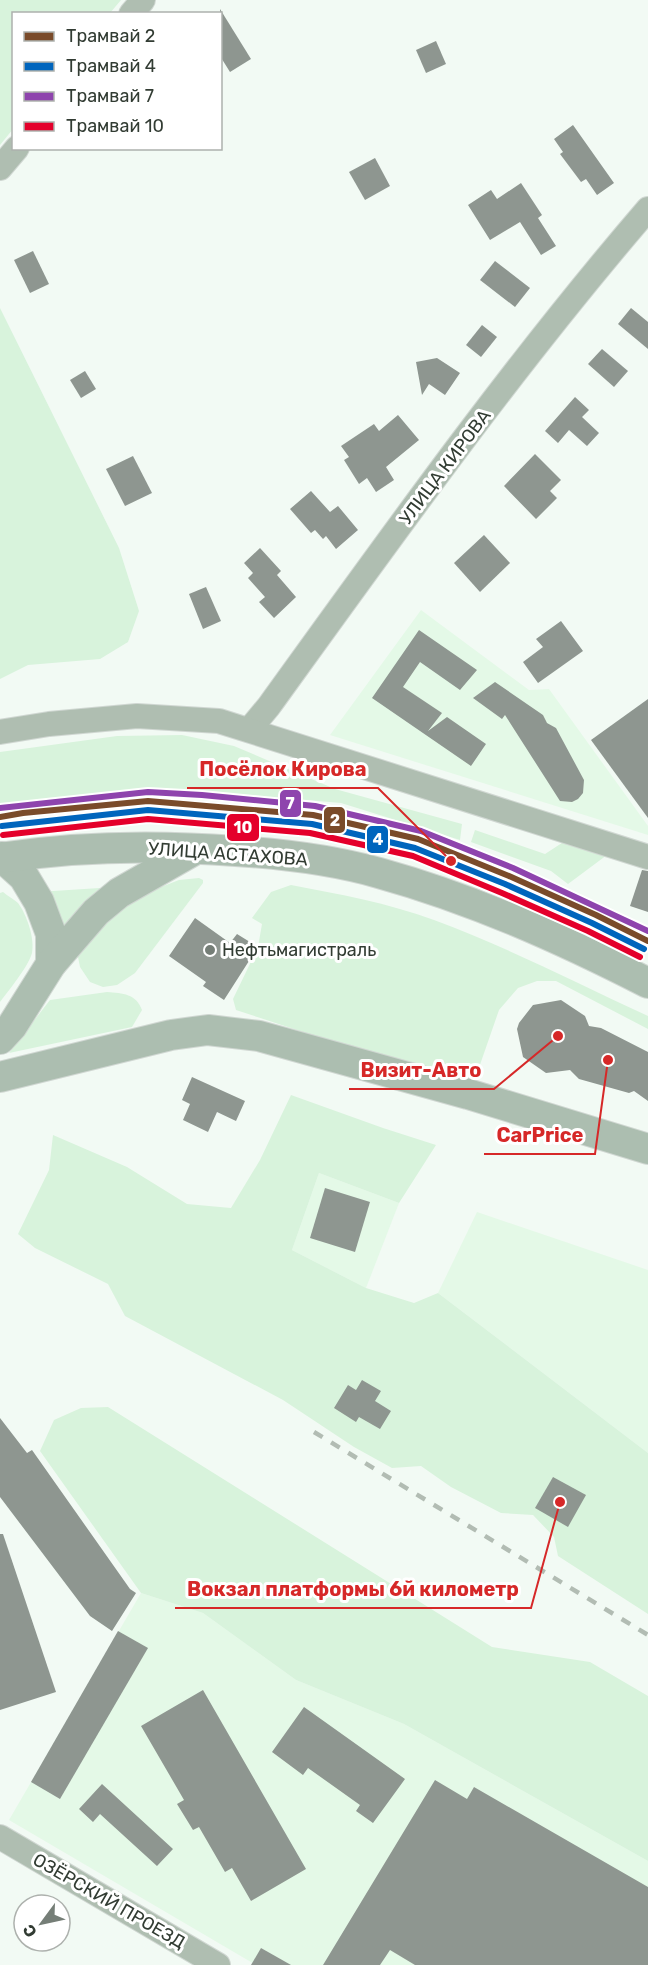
<svg xmlns="http://www.w3.org/2000/svg" width="648" height="1965" viewBox="0 0 648 1965" font-family="Rubik,sans-serif">
<rect width="100%" height="100%" fill="#f2faf4"/>
<g fill="#e4f9e7">
<polygon points="421,610 529,690 549,689 648,826 648,835 330,735"/>
<polygon points="319,1173 399,1203 366,1288 292,1250"/>
<polygon points="477,1212 648,1270 648,1453 438,1293"/>
<polygon points="141,1593 203,1613 296,1680 404,1724 648,1861 648,1965 256,1965 9,1820"/>
</g>
<g fill="#d8f3dc">
<polygon points="0,0 121,0 110,13 14,14 13,129 0,145"/>
<polygon points="0,308 119,548 139,611 128,642 100,659 28,665 0,679"/>
<polygon points="182,735 234,746 335,789 462,824 460,840 341,803 295,799 203,793 116,792 0,810 0,752 117,736"/>
<polygon points="475,830 545,854 565,841 607,855 568,884 551,871 471,842"/>
<polygon points="199,878 203,880 203,883 135,973 117,985 103,987 90,982 80,967 77,952 89,928 156,889 179,880"/>
<path d="M291,885C339,894 388,903 434,920C507,947 577,983 648,1016V1029L556,981H537L518,988L499,1010L474,1082L349,1051L303,1032L236,1010L233,999L258,947L262,924L252,918L271,892Z"/>
<polygon points="115,887 62,927 38,892"/>
<path d="M3,892C7,896 14,899 18,903C27,915 35,939 32,953C28,967 9,990 0,1002V893Z"/>
<path d="M107,992C123,993 136,994 142,1010L132,1027L9,1053L50,1000Z"/>
<polygon points="291,1095 383,1128 436,1145 399,1203 319,1173 292,1250 366,1288 414,1303 438,1293 648,1453 648,1614 558,1556 554,1537 533,1515 501,1513 451,1487 421,1466 392,1468 354,1447 283,1400 125,1316 108,1284 35,1248 18,1234 49,1170 53,1135 127,1167 187,1204 231,1208 260,1160"/>
<polygon points="108,1407 492,1647 590,1662 648,1696 648,1861 404,1724 296,1680 203,1613 141,1593 40,1451 54,1420 81,1408"/>
</g>
<g fill="#8e9690">
<polygon points="220,9 251,59 230,72 220,56"/>
<polygon points="436,41 446,64 426,73 416,50"/>
<polygon points="573,125 614,183 597,195 586,179 581,182 560,154 563,152 554,139"/>
<polygon points="375,158 390,186 365,200 349,172"/>
<polygon points="521,183 542,215 538,218 556,246 541,255 520,222 490,240 468,205 491,190 497,199"/>
<polygon points="33,251 49,284 30,293 14,260"/>
<polygon points="495,261 530,288 515,307 480,280"/>
<polygon points="631,308 648,322 648,349 618,324"/>
<polygon points="482,325 497,337 481,357 466,345"/>
<polygon points="602,349 628,371 614,387 588,364"/>
<polygon points="437,358 460,373 445,395 429,384 422,395 416,362"/>
<polygon points="85,371 96,389 81,398 70,380"/>
<polygon points="575,397 589,410 582,417 599,433 587,446 569,430 558,443 545,431"/>
<polygon points="398,415 419,440 386,467 394,480 376,492 367,478 359,484 344,460 349,457 341,446 374,424 379,431"/>
<polygon points="535,454 561,480 550,491 557,498 536,519 504,486"/>
<polygon points="133,456 152,493 125,506 106,469"/>
<polygon points="311,491 330,512 338,506 358,530 336,549 326,536 323,539 315,530 311,533 290,509"/>
<polygon points="484,535 510,563 480,592 454,563"/>
<polygon points="260,548 281,571 277,575 296,597 274,618 259,602 265,597 248,578 253,573 244,563"/>
<polygon points="206,587 221,621 203,629 189,594"/>
<polygon points="561,621 583,651 538,683 523,662 543,647 536,639"/>
<polygon points="419,630 477,670 460,690 420,662 403,687 442,713 428,731 447,717 486,744 471,766 372,698"/>
<polygon points="495,682 543,715 547,723 556,728 584,780 583,793 578,799 572,802 560,801 505,715 502,719 473,698"/>
<polygon points="648,699 648,818 591,740"/>
<polygon points="642,870 648,871 648,912 630,906"/>
<polygon points="195,918 230,943 237,934 258,947 224,1000 203,986 206,982 169,956"/>
<polygon points="561,1000 585,1016 589,1026 601,1028 648,1052 648,1101 634,1091 629,1093 579,1079 570,1070 546,1073 523,1057 517,1029 519,1023 533,1005"/>
<polygon points="192,1077 245,1101 236,1121 217,1112 208,1132 183,1120 190,1104 182,1100"/>
<polygon points="325,1188 370,1202 355,1252 310,1238"/>
<polygon points="362,1380 381,1391 375,1401 391,1411 380,1429 359,1417 356,1422 334,1408 348,1385 356,1390"/>
<polygon points="0,1418 27,1453 32,1450 130,1589 136,1593 112,1631 90,1616 0,1497"/>
<polygon points="553,1477 586,1495 568,1527 535,1508"/>
<polygon points="0,1534 3,1534 56,1692 0,1710"/>
<polygon points="118,1631 148,1648 60,1799 31,1782"/>
<polygon points="203,1690 306,1869 251,1901 232,1868 225,1872 199,1827 193,1830 177,1804 184,1800 141,1726"/>
<polygon points="304,1707 405,1779 373,1823 356,1811 360,1805 308,1768 303,1775 272,1752"/>
<polygon points="435,1780 467,1799 474,1787 648,1887 648,1965 415,1965 390,1950 380,1965 323,1965"/>
<polygon points="102,1784 173,1849 157,1866 100,1814 93,1822 79,1809"/>
<polygon points="261,1948 291,1965 251,1965"/>
</g>
<g fill="none" stroke-linecap="round" stroke-linejoin="round">
<defs>
<g id="minor">
<polyline points="131,14 143,0"/>
<polyline points="0,168 17,148"/>
<path d="M249,730L269,706C391,537 512,367 648,209"/>
<polyline points="0,732 49,724 137,716 219,721 648,857"/>
<polyline points="0,1837 218,1965"/>
</g>
<g id="major">
<polyline points="2,857 24,877 39,902 51,934 51,964"/>
<path d="M0,858C78,846 157,845 236,851C284,854 333,860 379,873C473,899 562,939 648,983"/>
<polyline points="0,1039 12,1026 51,964 96,912 119,893 196,849"/>
<polyline points="0,1077 171,1035 208,1030 259,1036 468,1094 648,1149"/>
</g>
</defs>
<use href="#minor" stroke="#d0d7d2" stroke-width="26"/>
<use href="#major" stroke="#d0d7d2" stroke-width="32"/>
<use href="#minor" stroke="#afbeb1" stroke-width="24"/>
<use href="#major" stroke="#acbeb0" stroke-width="30"/>
<polyline stroke="#b2bcb3" stroke-width="4.5" stroke-dasharray="10 10" stroke-linecap="butt" points="314,1432 648,1635"/>
<defs>
<polyline id="tram-1" points="0,817 23,813 148,801 313,815 418,839 509,876 596,915 648,941"/>
<polyline id="tram-2" points="2,826 148,810 312,824 415,848 505,884 592,923 644,949"/>
<polyline id="tram-3" points="0,808 148,792 202,795 315,806 421,831 513,868 648,931"/>
<polyline id="tram-4" points="3,835 148,819 310,833 413,856 502,893 588,931 640,957"/>
</defs>
<use href="#tram-1" stroke="#fff" stroke-width="10"/>
<use href="#tram-2" stroke="#fff" stroke-width="10"/>
<use href="#tram-3" stroke="#fff" stroke-width="10"/>
<use href="#tram-4" stroke="#fff" stroke-width="10"/>
<use href="#tram-1" stroke="#7a4b2a" stroke-width="6"/>
<use href="#tram-2" stroke="#0065bd" stroke-width="6"/>
<use href="#tram-3" stroke="#8e44ad" stroke-width="6"/>
<use href="#tram-4" stroke="#e4002b" stroke-width="6"/>
</g>
<circle fill="#757e77" stroke="#fff" stroke-width="2" cx="210" cy="950" r="6"/>
<g text-anchor="middle" stroke-width="6" stroke-linejoin="round" paint-order="stroke">
<g font-size="18" fill="#323c33" stroke="#fff">
<text transform="translate(445 467) rotate(-53)" y="6">УЛИЦА КИРОВА</text>
<text transform="translate(228 854) rotate(4)" y="6">УЛИЦА АСТАХОВА</text>
<text transform="translate(109 1901) rotate(30)" y="6">ОЗЁРСКИЙ ПРОЕЗД</text>
</g>
<g font-size="18" fill="#323c33" stroke="#fff" text-anchor="start">
<text x="222" y="956">Нефтьмагистраль</text>
</g>
</g>
<path fill="none" stroke="#d62828" stroke-width="2" d="M451 861L378 788H187M558 1036L494 1089H349M608 1060L595 1154H484M560 1502L531 1608H175"/>
<g fill="#d62828" stroke="#fff" stroke-width="2">
<circle cx="451" cy="861" r="6"/>
<circle cx="558" cy="1036" r="6"/>
<circle cx="608" cy="1060" r="6"/>
<circle cx="560" cy="1502" r="6"/>
</g>
<g font-size="20" text-anchor="middle" font-weight="bold" fill="#d62828" stroke="#fff" stroke-width="6" stroke-linejoin="round" paint-order="stroke">
<text x="283" y="776">Посёлок Кирова</text>
<text x="421" y="1077">Визит-Авто</text>
<text x="540" y="1142">CarPrice</text>
<text x="353" y="1596">Вокзал платформы 6й километр</text>
</g>
<g stroke="#fff" stroke-width="2">
<rect x="279" y="789" width="23" height="29" rx="6" fill="#8e44ad"/>
<rect x="323" y="806" width="23" height="28" rx="6" fill="#7a4b2a"/>
<rect x="226" y="813" width="34" height="29" rx="6" fill="#e4002b"/>
<rect x="366" y="825" width="23" height="29" rx="6" fill="#0065bd"/>
</g>
<g font-size="16" text-anchor="middle" font-weight="bold" fill="#fff">
<text x="290" y="809">7</text>
<text x="335" y="826">2</text>
<text x="243" y="833">10</text>
<text x="378" y="845">4</text>
</g>
<rect x="12" y="12" width="210" height="138" fill="#ffffff" stroke="#adb1ad" stroke-width="1.5"/>
<rect x="24" y="32" width="30" height="9" fill="#7a4b2a" stroke="#adb1ad" stroke-width="1.5"/>
<text x="66" y="42" font-size="18" fill="#323c33">Трамвай 2</text>
<rect x="24" y="62" width="30" height="9" fill="#0065bd" stroke="#adb1ad" stroke-width="1.5"/>
<text x="66" y="72" font-size="18" fill="#323c33">Трамвай 4</text>
<rect x="24" y="92" width="30" height="9" fill="#8e44ad" stroke="#adb1ad" stroke-width="1.5"/>
<text x="66" y="102" font-size="18" fill="#323c33">Трамвай 7</text>
<rect x="24" y="122" width="30" height="9" fill="#e4002b" stroke="#adb1ad" stroke-width="1.5"/>
<text x="66" y="132" font-size="18" fill="#323c33">Трамвай 10</text>
<g transform="translate(42 1923) rotate(237)"><circle r="28" fill="#ffffff" stroke="#adb1ad" stroke-width="1.5"/>
<path d="M0-4.5L10 22L0 15L-10 22Z" fill="#757e77"/>
<text y="-9" font-size="16" font-weight="bold" text-anchor="middle" fill="#323c33">С</text>
</g>
</svg>
